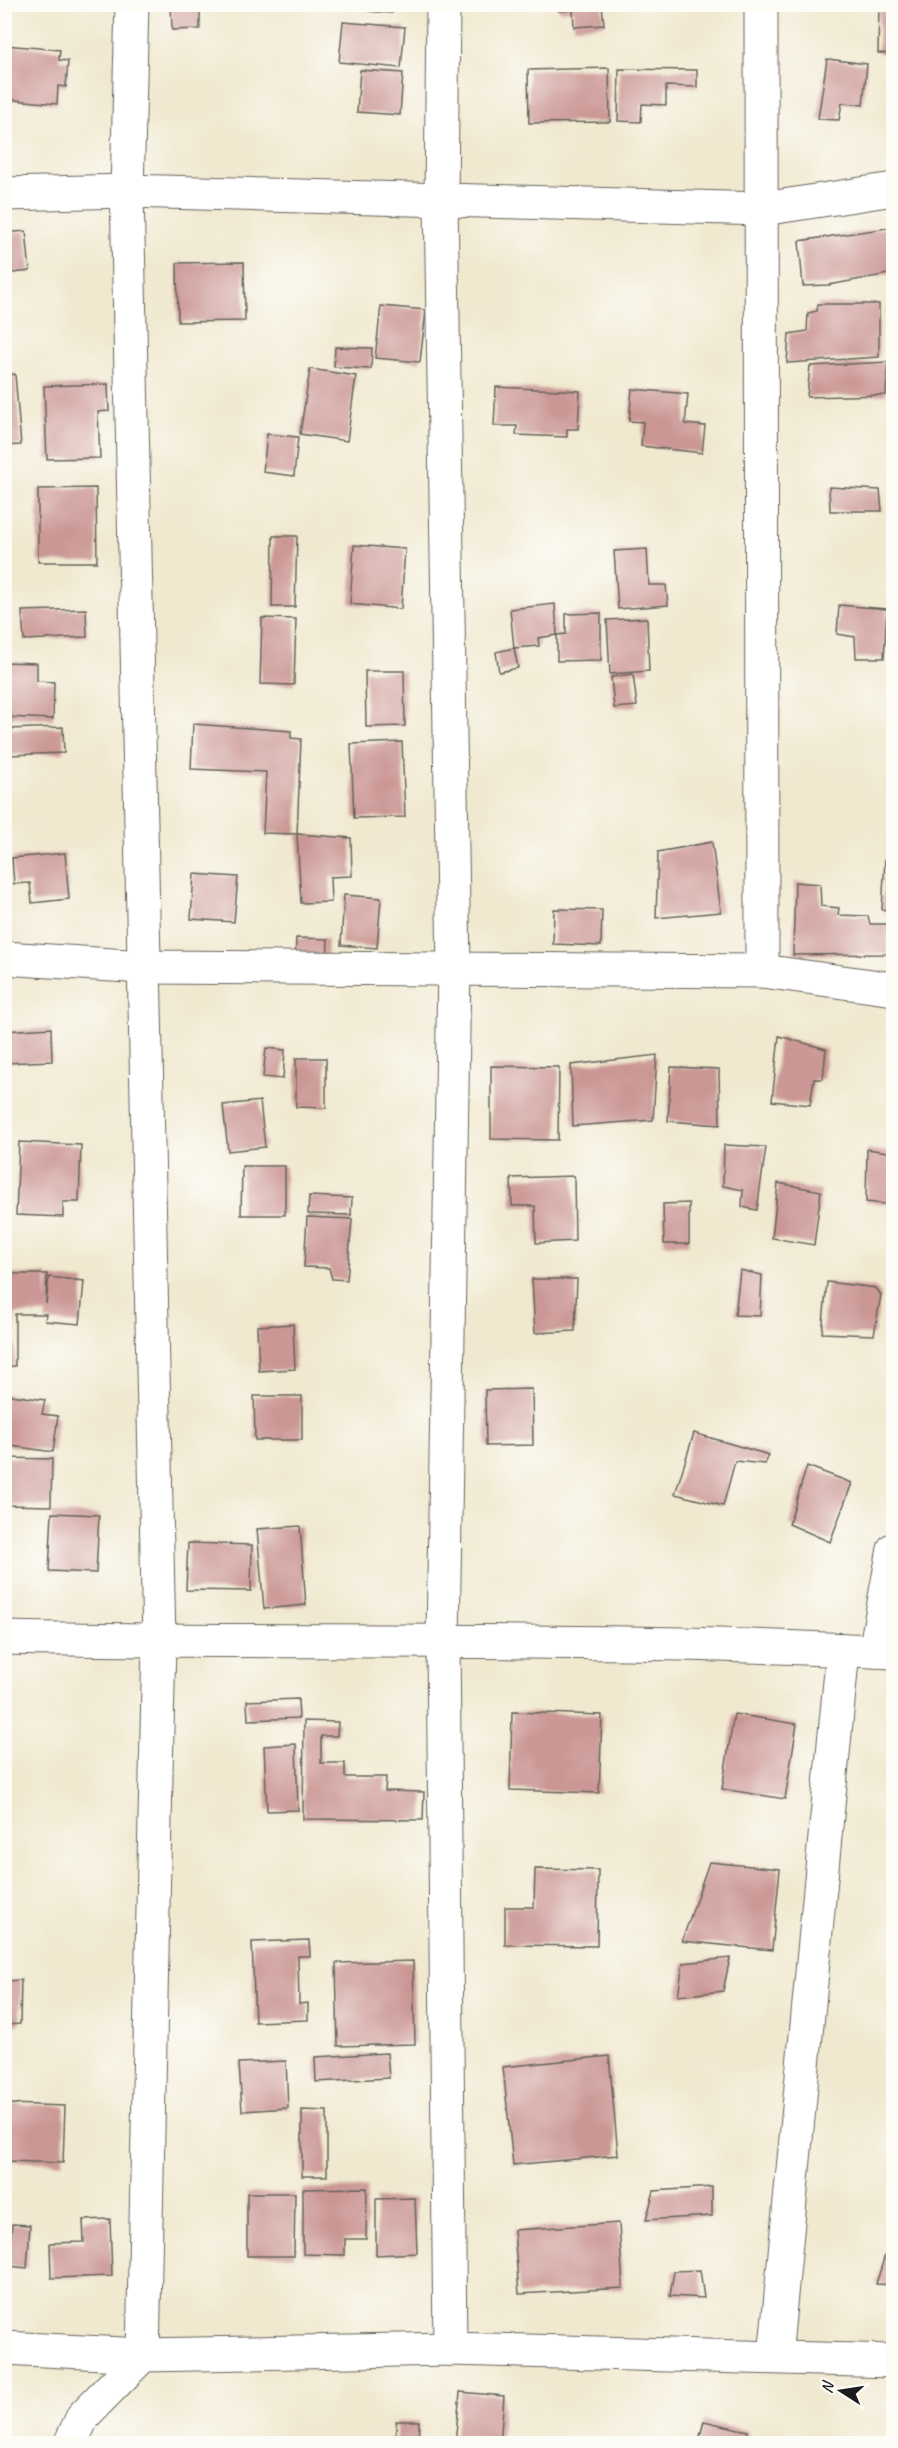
<svg xmlns="http://www.w3.org/2000/svg" width="898" height="2448" viewBox="0 0 898 2448" font-family="Caveat,sans-serif">
<rect width="100%" height="100%" fill="#fdfcf7"/>
<filter id="ink" filterUnits="userSpaceOnUse"><feTurbulence type="fractalNoise" baseFrequency=".0167" numOctaves="2"/><feDisplacementMap in="SourceGraphic" scale="12" xChannelSelector="R" yChannelSelector="G"/><feConvolveMatrix kernelMatrix="1 2 1 2 8 2 1 2 1" color-interpolation-filters="sRGB"/></filter>
<filter id="wash" filterUnits="userSpaceOnUse"><feTurbulence type="fractalNoise" baseFrequency=".008" numOctaves="4" result="noise"/><feDisplacementMap in="SourceGraphic" scale="24" xChannelSelector="R" yChannelSelector="G"/><feGaussianBlur stdDeviation="1.35" result="paint"/><feColorMatrix in="noise" values="0 0 0 0 0 0 0 0 0 0 0 0 0 0 0 0 0 1.4 0 .05"/><feComposite in="paint" operator="in"/></filter>
<g filter="url(#wash)">
<rect width="100%" height="100%" fill="#f0e8cf"/>
<g id="blocks">
<g fill="#cb9794">
<polygon points="171,4 200,4 200,29 172,30"/>
<polygon points="369,4 392,4 392,13 369,11"/>
<polygon points="558,4 602,4 604,25 574,27 573,10 559,11"/>
<polygon points="879,4 894,4 894,54 878,53"/>
<polygon points="343,22 405,27 401,68 339,62"/>
<polygon points="5,45 60,50 59,60 68,61 66,87 58,86 57,104 4,99"/>
<polygon points="827,59 867,64 863,105 842,103 839,120 818,119"/>
<polygon points="609,68 610,122 529,123 528,70"/>
<polygon points="619,69 697,70 697,87 666,86 666,105 642,104 641,122 618,121"/>
<polygon points="360,70 403,73 400,115 357,112"/>
<polygon points="894,227 894,273 829,285 803,286 799,241"/>
<polygon points="26,231 30,271 4,274 4,233"/>
<polygon points="244,262 245,321 178,322 177,263"/>
<polygon points="818,304 879,304 879,357 787,363 789,334 807,331 808,313 817,311"/>
<polygon points="381,306 426,310 420,362 375,358"/>
<polygon points="335,347 372,348 371,369 334,367"/>
<polygon points="888,362 886,395 807,397 810,366"/>
<polygon points="310,369 356,376 347,441 300,434"/>
<polygon points="15,374 21,445 4,446 4,375"/>
<polygon points="108,384 109,411 98,412 100,458 47,459 44,386"/>
<polygon points="496,387 580,391 578,429 567,429 567,437 516,435 517,426 494,426"/>
<polygon points="632,389 688,394 685,424 705,426 702,453 641,446 643,422 629,421"/>
<polygon points="267,434 298,437 294,476 263,472"/>
<polygon points="829,487 880,490 882,511 830,511"/>
<polygon points="96,488 97,562 38,562 38,489"/>
<polygon points="273,536 297,536 295,607 272,607"/>
<polygon points="354,545 405,549 401,609 350,604"/>
<polygon points="647,549 649,585 666,585 668,605 618,609 614,551"/>
<polygon points="555,604 557,635 538,638 539,646 514,648 518,668 499,672 496,652 514,648 510,609"/>
<polygon points="839,605 887,609 884,658 856,658 855,637 837,634"/>
<polygon points="86,609 87,637 24,640 22,611"/>
<polygon points="601,613 601,660 557,661 557,635 566,634 566,614"/>
<polygon points="262,618 296,619 294,685 260,684"/>
<polygon points="647,618 649,671 610,674 607,620"/>
<polygon points="4,662 37,663 37,681 54,682 53,719 4,717"/>
<polygon points="365,671 404,671 405,726 366,727"/>
<polygon points="633,674 637,706 614,708 611,677"/>
<polygon points="193,724 291,731 291,738 301,739 297,834 263,833 266,772 191,769"/>
<polygon points="63,727 64,753 8,755 7,729"/>
<polygon points="402,742 405,817 354,818 351,744"/>
<polygon points="297,834 351,838 352,876 330,877 331,902 301,903"/>
<polygon points="712,842 721,912 656,918 658,852"/>
<polygon points="65,853 69,899 32,903 30,883 14,884 12,858"/>
<polygon points="885,859 894,860 894,911 882,910"/>
<polygon points="194,874 238,877 234,922 191,919"/>
<polygon points="795,882 820,884 821,906 839,908 838,915 868,916 870,924 887,924 888,954 793,955"/>
<polygon points="344,895 381,898 377,948 341,945"/>
<polygon points="554,909 602,910 601,946 553,944"/>
<polygon points="296,938 328,939 327,965 295,964"/>
<polygon points="51,1028 52,1061 5,1063 4,1031"/>
<polygon points="779,1036 826,1049 823,1079 814,1079 810,1105 772,1101"/>
<polygon points="266,1048 285,1050 283,1079 263,1077"/>
<polygon points="657,1055 653,1120 573,1126 571,1065"/>
<polygon points="296,1058 326,1058 326,1108 296,1107"/>
<polygon points="491,1066 559,1067 558,1140 491,1139"/>
<polygon points="671,1067 719,1069 720,1125 668,1121"/>
<polygon points="260,1101 265,1147 228,1151 223,1105"/>
<polygon points="19,1142 81,1145 79,1202 63,1202 63,1217 16,1215"/>
<polygon points="724,1145 766,1147 757,1210 742,1207 743,1190 723,1186"/>
<polygon points="867,1149 894,1153 894,1205 866,1202"/>
<polygon points="242,1166 285,1166 285,1215 241,1215"/>
<polygon points="574,1176 575,1241 536,1243 535,1206 512,1206 511,1178"/>
<polygon points="778,1183 821,1191 814,1245 772,1238"/>
<polygon points="309,1196 352,1198 351,1215 308,1214"/>
<polygon points="689,1203 689,1244 664,1244 663,1204"/>
<polygon points="307,1217 352,1219 347,1280 332,1279 329,1268 304,1267"/>
<polygon points="740,1270 762,1275 760,1316 735,1315"/>
<polygon points="4,1274 47,1274 46,1304 49,1277 84,1281 80,1324 45,1321 46,1314 15,1314 15,1366 4,1367"/>
<polygon points="532,1279 577,1279 575,1331 535,1333"/>
<polygon points="827,1282 876,1288 881,1295 874,1335 822,1333"/>
<polygon points="293,1324 295,1369 259,1371 257,1326"/>
<polygon points="532,1389 533,1445 486,1446 485,1390"/>
<polygon points="4,1394 45,1400 42,1414 58,1416 53,1452 4,1445"/>
<polygon points="254,1396 302,1396 302,1440 255,1440"/>
<polygon points="694,1433 769,1455 765,1464 735,1461 723,1506 675,1494"/>
<polygon points="4,1458 52,1459 51,1506 4,1505"/>
<polygon points="807,1466 852,1483 830,1542 789,1524"/>
<polygon points="52,1513 99,1515 96,1573 49,1571"/>
<polygon points="300,1526 306,1605 264,1609 257,1529"/>
<polygon points="188,1543 252,1545 251,1591 186,1590"/>
<polygon points="298,1699 299,1718 248,1720 247,1701"/>
<polygon points="512,1712 602,1715 599,1793 510,1790"/>
<polygon points="734,1714 797,1724 785,1799 722,1789"/>
<polygon points="304,1721 338,1722 337,1736 321,1736 321,1763 345,1763 345,1777 386,1777 385,1791 424,1792 423,1820 303,1819"/>
<polygon points="296,1744 298,1810 267,1811 264,1746"/>
<polygon points="709,1862 780,1869 772,1950 682,1941"/>
<polygon points="535,1869 598,1870 597,1946 505,1945 505,1907 534,1907"/>
<polygon points="309,1940 310,1956 298,1956 299,2004 308,2003 308,2020 255,2022 252,1942"/>
<polygon points="730,1958 723,1991 678,1996 683,1963"/>
<polygon points="413,1961 415,2044 338,2046 336,1963"/>
<polygon points="21,1980 20,2024 4,2025 4,1981"/>
<polygon points="387,2053 389,2078 316,2082 315,2057"/>
<polygon points="609,2056 618,2155 513,2165 503,2067"/>
<polygon points="286,2061 288,2108 242,2111 239,2063"/>
<polygon points="9,2104 65,2106 63,2163 7,2161"/>
<polygon points="302,2110 327,2111 327,2176 302,2176"/>
<polygon points="712,2187 712,2216 646,2220 654,2191"/>
<polygon points="367,2188 366,2239 345,2239 345,2255 303,2254 303,2189"/>
<polygon points="247,2193 295,2193 294,2256 247,2256"/>
<polygon points="415,2198 417,2253 376,2255 376,2199"/>
<polygon points="110,2219 112,2276 51,2278 50,2243 84,2242 83,2220"/>
<polygon points="619,2223 623,2288 519,2294 514,2230"/>
<polygon points="12,2224 30,2225 27,2268 9,2266"/>
<polygon points="893,2229 894,2285 876,2284"/>
<polygon points="700,2270 704,2298 670,2296 674,2271"/>
<polygon points="460,2392 504,2396 500,2444 455,2444"/>
<polygon points="396,2421 419,2421 418,2444 396,2444"/>
<polygon points="704,2421 748,2431 746,2444 698,2444"/>
</g>
</g>
</g>
<g filter="url(#ink)">
<use href="#blocks" fill-opacity="0" stroke="#66635b" stroke-width="1.5"/>
<g fill="none" stroke-linecap="round" stroke-linejoin="round">
<defs>
<g id="street">
<polyline points="443,4 441,202 454,968 443,1640 450,2349"/>
<polyline points="761,4 762,971"/>
<polyline points="4,194 127,191 763,209 894,189"/>
<polyline points="4,958 143,967 762,971 894,989"/>
<path d="M4,1638C301,1644 597,1636 894,1652"/>
<polyline points="875,1651 894,1549"/>
<polyline points="4,2348 143,2355 450,2349 894,2361"/>
<polyline points="775,2357 843,1650"/>
<polyline points="70,2444 83,2416 143,2355 159,1641 127,191 132,4"/>
</g>
</defs>
<use href="#street" stroke="#66635b" stroke-width="35"/>
<use href="#street" stroke="#fff" stroke-width="33"/>
</g>
</g>
<rect width="898" height="2448" fill="none" stroke="#fdfcf7" stroke-width="24"/>
<g transform="translate(841 2391) rotate(282)" stroke="#fdfcf7" stroke-width="4.5" paint-order="stroke">
<path d="M0-4.5L10 22L0 15L-10 22Z" fill="#1c1c1c"/>
<text y="-9" font-size="16" font-weight="bold" text-anchor="middle" fill="#1c1c1c">N</text>
</g>
</svg>
